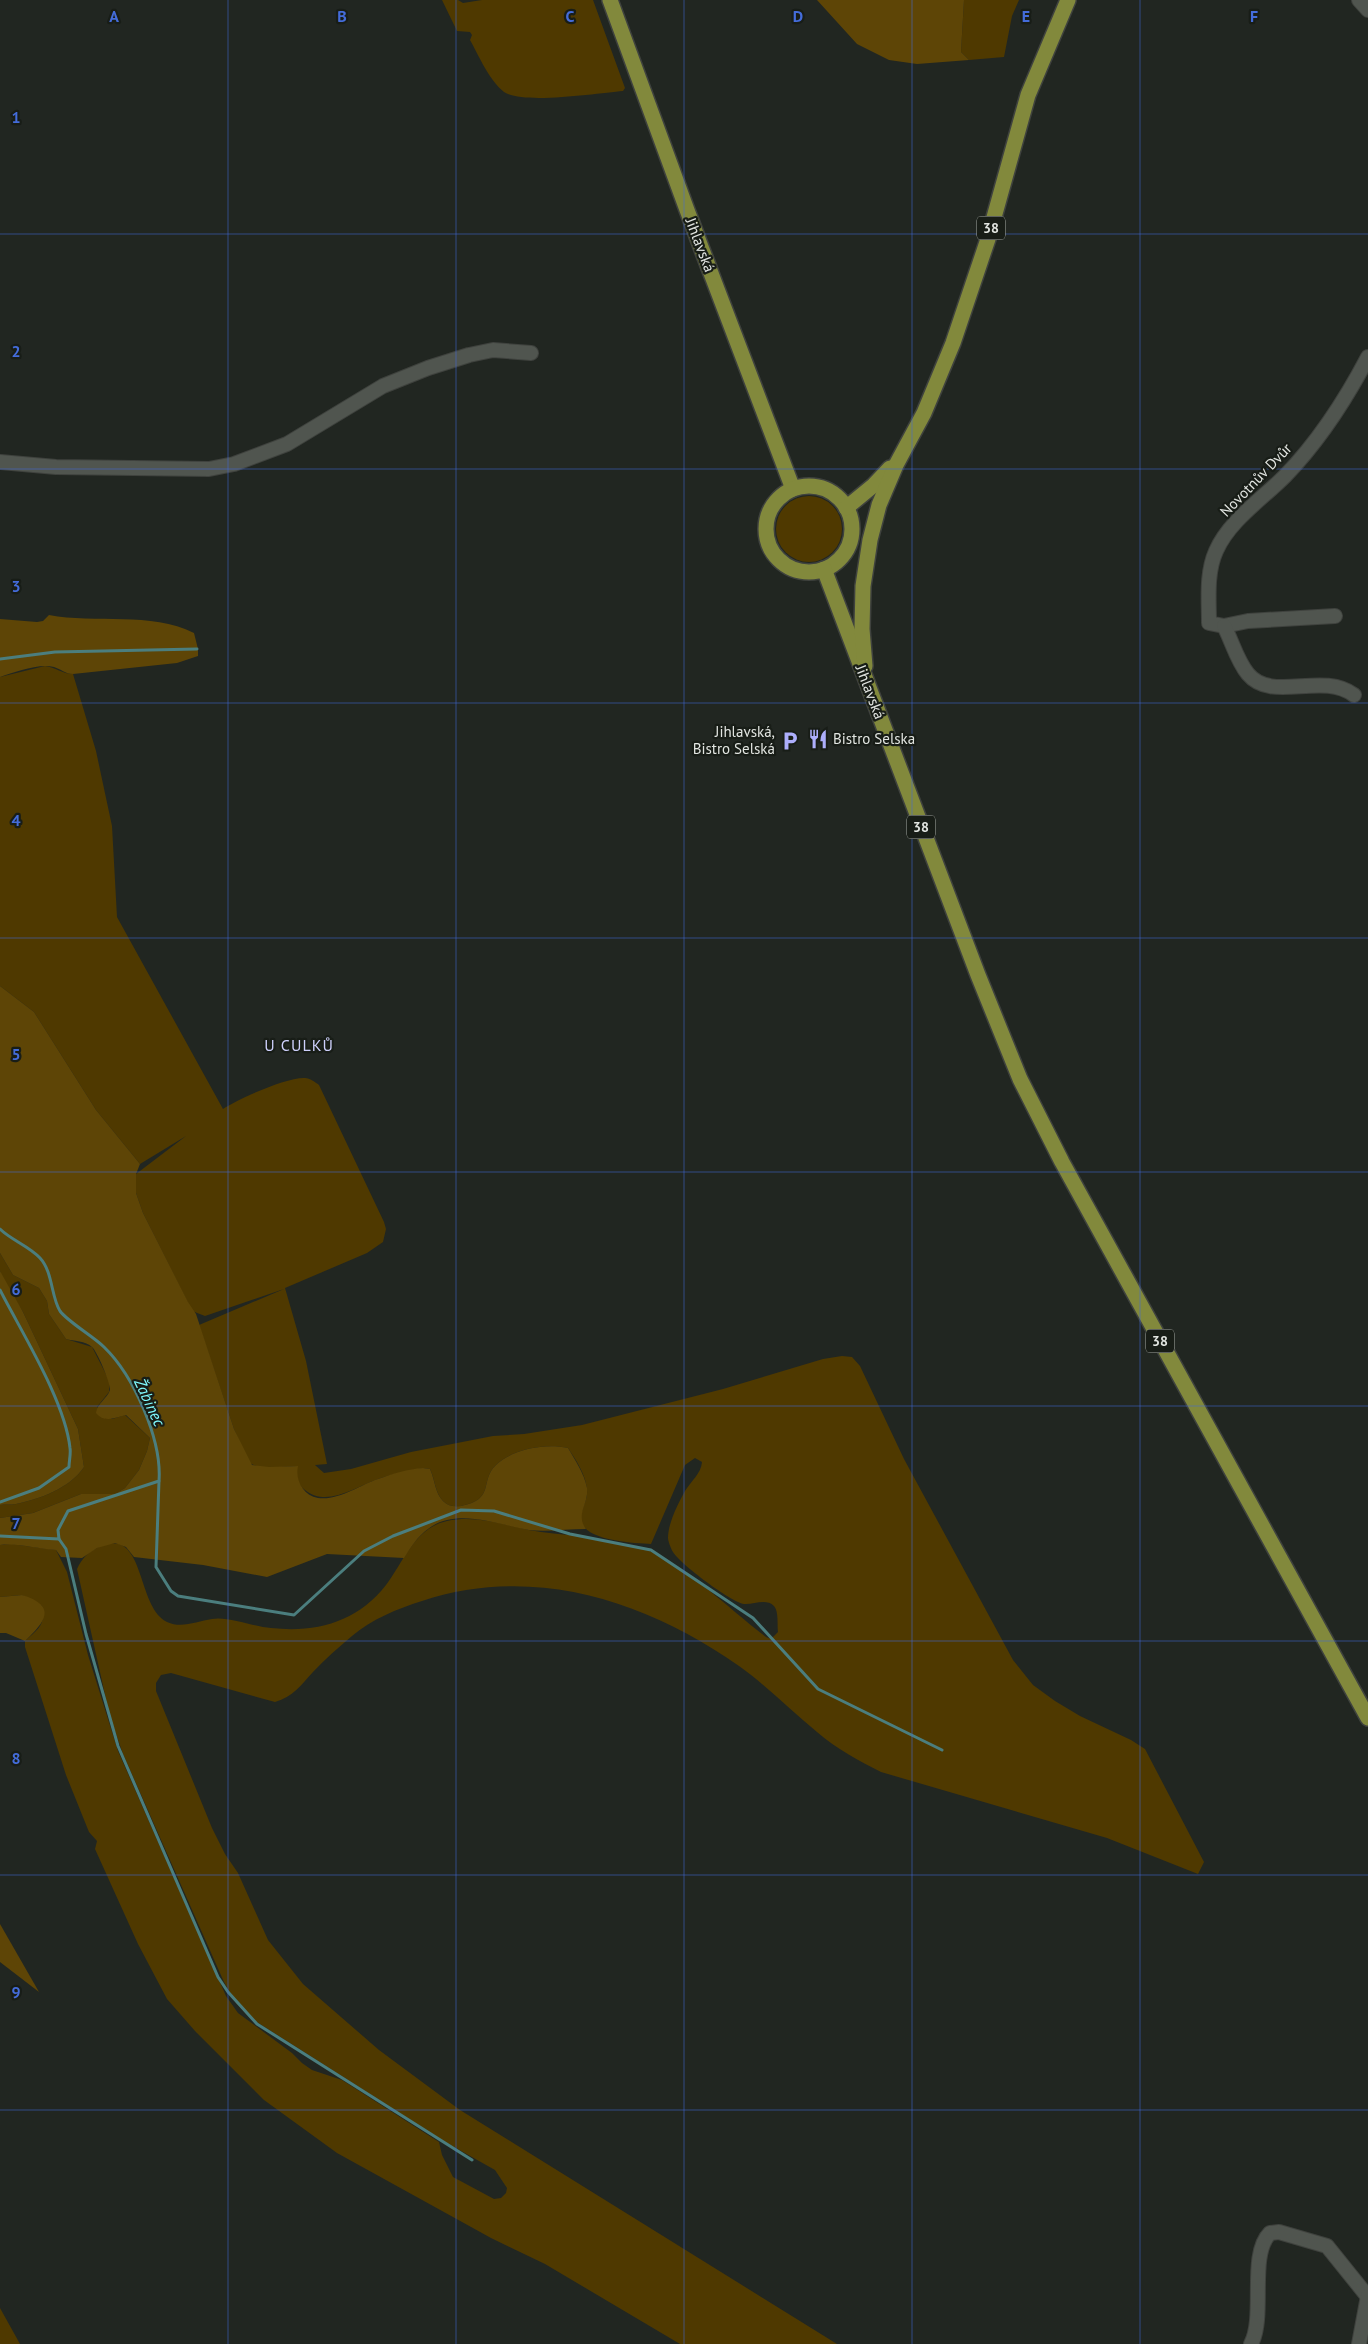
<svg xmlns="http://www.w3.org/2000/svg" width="1368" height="2344" viewBox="0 0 1368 2344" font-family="'PT Sans',sans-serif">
<rect width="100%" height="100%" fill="#212621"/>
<g fill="#4f3900">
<path d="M442,0H458L463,3L482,0H593L625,88L623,91C598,93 523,105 504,92C489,80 479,56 470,40L472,35L470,32L457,31Z"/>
<polygon points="964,0 1019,0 1012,16 1004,57 969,60 961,52"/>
<circle cx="809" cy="529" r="33"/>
<path d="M45,666C55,667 63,674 73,674L96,751L112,826L117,917L223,1109C238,1099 287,1077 305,1078C310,1078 315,1082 319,1085L384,1222L386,1229L383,1242L367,1253L285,1288L306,1361L327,1464L315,1465L324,1473L351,1469L411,1452L493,1436L524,1434L582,1425L723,1389L823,1359L842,1356L852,1357L860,1366L904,1459L1013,1660L1033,1685L1055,1701L1080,1716L1131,1740L1145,1749L1204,1862L1198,1874L1107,1838L881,1772C859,1761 837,1749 817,1732C791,1711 767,1686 739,1666C646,1601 535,1564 422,1601C397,1609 372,1619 352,1636C339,1647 325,1659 313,1672C301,1685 293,1697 275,1702L171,1673L161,1675L156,1683V1691L212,1828L225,1854L238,1873L268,1940L303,1984L379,2050L460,2110L837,2344H680L545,2264L491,2238L337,2153L264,2100L195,2031L167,1999L138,1944L95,1849L97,1841L89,1832L66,1775L25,1647V1641C38,1629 46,1625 42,1606L22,1595L0,1597V1545L11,1544L56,1550L67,1572L88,1655L118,1751L226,1996L238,2013L292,2053L302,2063L312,2070L342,2080L439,2142L442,2155L453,2177L494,2199L501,2198L506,2193L507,2188L495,2170L447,2143L249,2017L236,2003L224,1982L123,1754L110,1717L77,1569C82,1558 89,1551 101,1546C146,1528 136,1607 167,1622C182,1629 197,1621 212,1619C228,1616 254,1627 271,1628C317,1633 357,1622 386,1585C404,1561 415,1528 447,1521C475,1515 502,1524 529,1530C545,1533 562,1534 578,1536C600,1540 622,1546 645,1549C688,1567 729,1609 766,1637L771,1639L778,1632C777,1625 779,1612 774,1606C766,1598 753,1605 744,1604C731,1602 680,1564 673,1552C671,1549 668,1541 668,1538C668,1523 678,1504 685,1491C691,1481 701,1474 702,1462L695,1458L685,1465L651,1544C634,1543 584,1541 581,1520C580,1509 588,1501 587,1490C586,1475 576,1460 568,1448C545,1443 513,1449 496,1465C479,1481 496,1499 461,1506C454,1507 448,1506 443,1501C435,1493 435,1479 430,1469L423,1468C408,1471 392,1474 378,1479C355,1487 327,1508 305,1490C297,1484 296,1475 297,1466C284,1466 258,1472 248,1461L234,1429L199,1325L284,1289L205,1316L192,1311L143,1213L136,1193V1174L186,1136L140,1164L96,1110L34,1012L0,986V677Z"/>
<path d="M0,1253L13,1275L39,1288L47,1301L49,1314L66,1339L92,1347L110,1382L109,1392L97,1407L112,1419L125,1415L150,1438L147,1451L139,1470L125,1488L115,1494H81L33,1513L0,1518V1505C5,1504 10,1505 16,1504C40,1499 70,1488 84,1467L78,1429L23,1312L3,1280L0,1271Z"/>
<polygon points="0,2308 20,2344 0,2344"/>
</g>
<g fill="#5e4506">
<polygon points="817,0 964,0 961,52 969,60 917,64 889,60 857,44"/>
<path d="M49,615C95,624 151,611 194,633L198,649V656L177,663L73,674C65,674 61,669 54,667C39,663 15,672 0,677V619L37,622L43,621Z"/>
<path d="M0,986L34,1012L96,1110L140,1164L136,1174V1193L143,1213L188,1302L196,1314L234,1429L252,1465L269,1467L298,1466C295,1480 303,1495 318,1498C338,1501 360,1485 378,1479C392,1474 408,1469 423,1468L430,1469C435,1480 435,1493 443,1501C448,1506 454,1507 461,1506C496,1499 479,1481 496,1465C513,1449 545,1443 568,1448C575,1460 584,1473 587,1488C589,1504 575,1514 586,1529C568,1529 547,1532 529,1530C499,1525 456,1507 428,1529C418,1536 411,1547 404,1558L327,1554L267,1577L203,1565L134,1557L126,1547L115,1543L97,1548L82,1558L61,1557L56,1550C37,1549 19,1543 0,1545V1518L33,1513L81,1494H115L125,1488L139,1470L147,1451L150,1438L126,1415C115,1418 104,1423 96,1413C97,1403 107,1399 110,1390C111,1384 97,1351 92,1347C86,1341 73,1341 66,1339L49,1314L47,1301L39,1288L13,1275L0,1253Z"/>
<path d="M0,1271L23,1312L78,1429L84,1467C70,1488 40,1499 16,1504C10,1505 5,1504 0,1505Z"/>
<path d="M22,1595C58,1606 45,1622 25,1641L6,1633H0V1597Z"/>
<polygon points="0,1924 39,1992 0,1962"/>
</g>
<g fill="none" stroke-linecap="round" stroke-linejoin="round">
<g stroke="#4b7e7e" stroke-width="3">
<polyline points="0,659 55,652 197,649"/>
<path d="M0,1229C11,1240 29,1246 40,1258C53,1272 51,1297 60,1311C68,1322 93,1336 104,1347C134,1376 162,1440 159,1481L68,1511L58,1530L59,1539L0,1536"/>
<path d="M0,1290C22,1333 65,1401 70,1448C71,1454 69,1461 69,1467L39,1488L0,1502"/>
<polyline points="159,1481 156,1567 171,1591 178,1596 294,1615 364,1551 393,1536 461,1510 494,1511 570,1534 651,1550 753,1618 818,1689 942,1750"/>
<polyline points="59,1539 66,1549 86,1634 118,1746 218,1977 228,1992 257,2024 472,2160"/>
</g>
<defs>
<g id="minor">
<polyline points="1359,0 1368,10"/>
<polyline points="0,462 56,467 209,469 234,464 287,444 383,386 428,368 469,355 493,350 531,353"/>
<path d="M1335,616L1248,621L1224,626L1209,623C1209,600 1206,573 1216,551C1229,521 1262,499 1285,476C1318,442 1346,399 1368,357"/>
<path d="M1224,626C1232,641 1237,661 1248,674C1272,703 1322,671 1354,695"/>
<path d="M1251,2344C1266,2316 1248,2255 1270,2233L1279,2232L1327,2246L1368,2297"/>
<polyline points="1359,2344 1368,2296"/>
</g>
<g id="major">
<polyline points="610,0 687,210 793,489"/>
<circle cx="809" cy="529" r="43"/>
<polyline points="846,508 874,485 890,468"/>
<polyline points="824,569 978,975 1020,1079 1062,1162 1368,1718"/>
<polyline points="865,666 862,629 863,586 870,540 879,505 896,465 924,413 953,343 988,239 1028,95 1068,0"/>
</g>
</defs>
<use href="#minor" stroke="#3f423e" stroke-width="16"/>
<use href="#major" stroke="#3f423e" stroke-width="18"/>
<use href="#minor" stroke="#50554f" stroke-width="14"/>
<use href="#major" stroke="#82893c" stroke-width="15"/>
</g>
<path fill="none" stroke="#446cda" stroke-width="1" stroke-opacity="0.55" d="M228,0V2344M456,0V2344M684,0V2344M912,0V2344M1140,0V2344M0,234H1368M0,469H1368M0,703H1368M0,938H1368M0,1172H1368M0,1406H1368M0,1641H1368M0,1875H1368M0,2110H1368"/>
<defs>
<symbol id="restaurant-bare" viewBox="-9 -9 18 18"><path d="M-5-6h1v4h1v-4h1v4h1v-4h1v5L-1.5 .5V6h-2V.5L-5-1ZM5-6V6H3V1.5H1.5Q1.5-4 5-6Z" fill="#adaefb" stroke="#181d17" stroke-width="2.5" paint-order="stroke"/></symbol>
<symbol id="parking-bare" viewBox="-9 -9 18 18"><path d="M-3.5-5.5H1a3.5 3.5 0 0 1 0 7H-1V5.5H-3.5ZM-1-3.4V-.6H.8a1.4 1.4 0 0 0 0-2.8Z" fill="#adaefb" stroke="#181d17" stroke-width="2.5" paint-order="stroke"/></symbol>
</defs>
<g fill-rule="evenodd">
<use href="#restaurant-bare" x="804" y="725" width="28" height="28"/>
<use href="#parking-bare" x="776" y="727" width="28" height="28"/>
</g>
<g text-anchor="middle" stroke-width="4.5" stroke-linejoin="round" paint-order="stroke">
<g fill="#181d17" stroke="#a5a9a4" stroke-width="1">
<rect x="977" y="216.5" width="28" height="23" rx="4"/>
<rect x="907" y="815.5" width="28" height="23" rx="4"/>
<rect x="1146" y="1329.5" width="28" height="23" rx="4"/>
</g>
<g font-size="14" font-weight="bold" fill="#e2e5e1">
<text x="991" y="233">38</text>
<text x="921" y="832">38</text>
<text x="1160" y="1346">38</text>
</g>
<g font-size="15" fill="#e2e5e1" stroke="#181d17">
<text transform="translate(700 245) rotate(69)" y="5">Jihlavská</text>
<text transform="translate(1256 480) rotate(-46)" y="5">Novotnův Dvůr</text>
<text transform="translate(870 692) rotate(69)" y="5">Jihlavská</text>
</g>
<g font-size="15" fill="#e2e5e1" stroke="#181d17" text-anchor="end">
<text x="775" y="737">Jihlavská,<tspan x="775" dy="17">Bistro Selská</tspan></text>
<text x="833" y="744" text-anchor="start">Bistro Selska</text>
</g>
<g font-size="16" letter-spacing="1" fill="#ced0fc" stroke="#181d17">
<text x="299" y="1051">U CULKŮ</text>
</g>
<g font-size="16" font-style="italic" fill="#80fbff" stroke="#181d17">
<text transform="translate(150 1402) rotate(65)" y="6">Žabinec</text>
</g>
</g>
<g font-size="16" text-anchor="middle" font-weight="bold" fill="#446cda" stroke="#181d17" stroke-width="4.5" stroke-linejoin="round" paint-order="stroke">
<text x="114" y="22">A</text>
<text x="342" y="22">B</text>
<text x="570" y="22">C</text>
<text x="798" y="22">D</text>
<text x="1026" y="22">E</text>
<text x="1254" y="22">F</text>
<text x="16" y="123">1</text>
<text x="16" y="357">2</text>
<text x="16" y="592">3</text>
<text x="16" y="826">4</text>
<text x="16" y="1060">5</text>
<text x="16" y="1295">6</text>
<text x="16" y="1529">7</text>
<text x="16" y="1764">8</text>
<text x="16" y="1998">9</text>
</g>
</svg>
